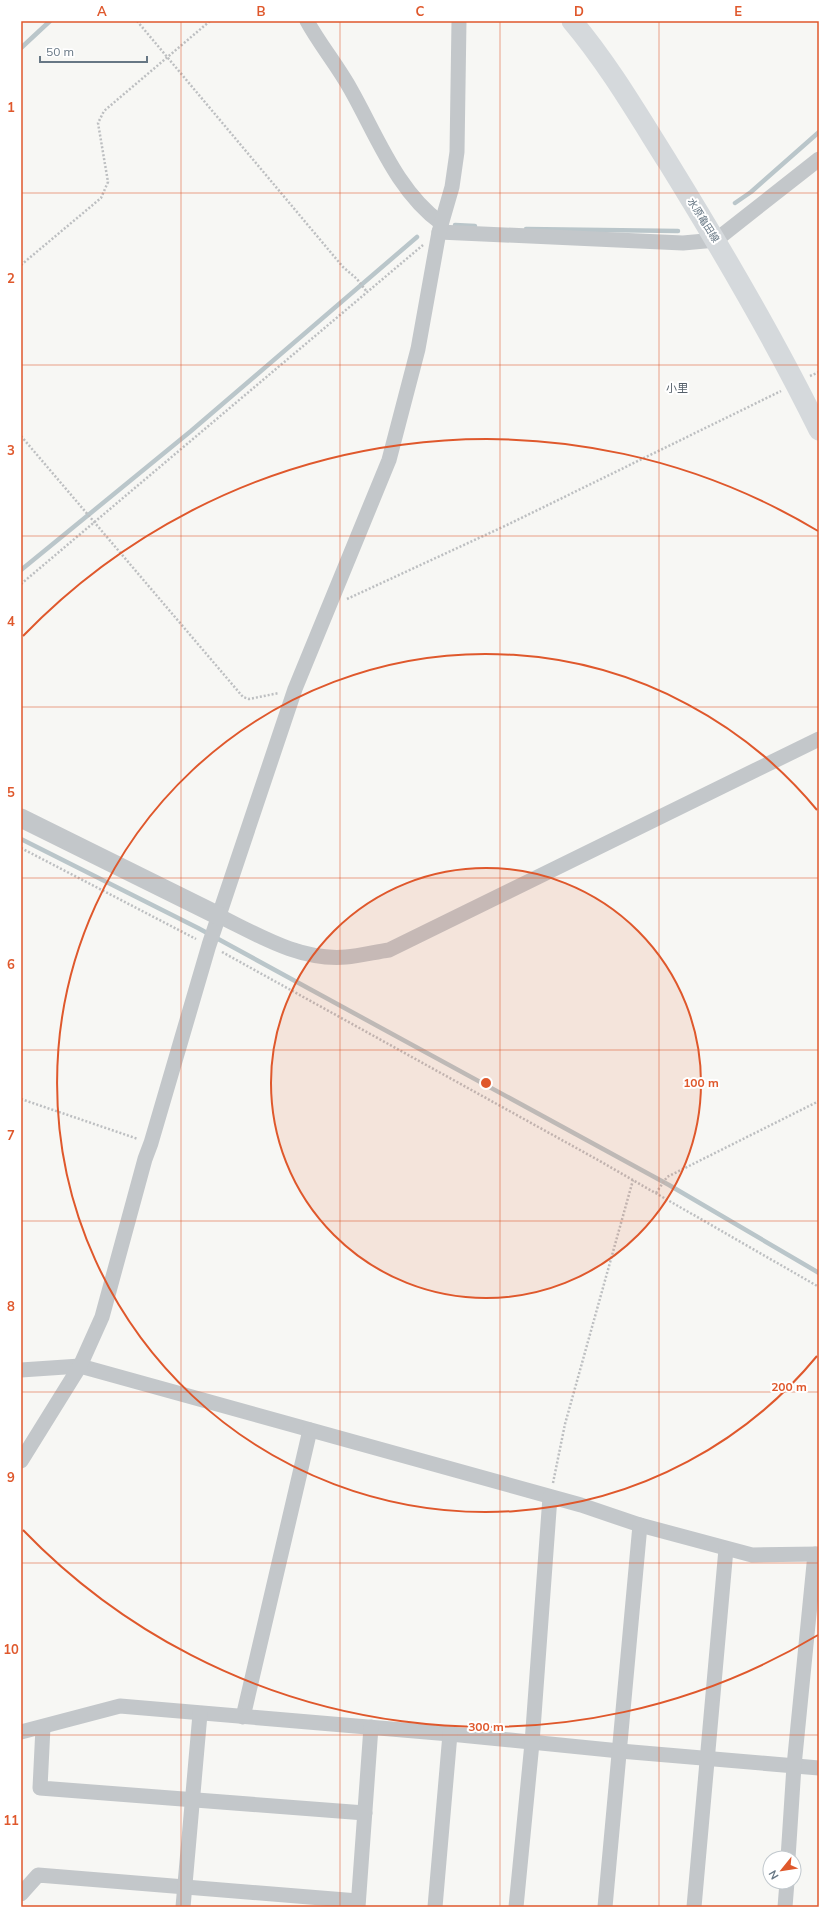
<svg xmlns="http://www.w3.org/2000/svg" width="840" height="1928" viewBox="0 0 840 1928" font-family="Mulish,'Noto Sans JP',sans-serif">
<rect width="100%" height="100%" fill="#f7f7f4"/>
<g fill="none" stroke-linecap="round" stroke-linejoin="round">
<g stroke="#bac6ca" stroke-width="4.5">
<polyline points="21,48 50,21"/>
<polyline points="735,203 751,192 819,132"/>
<polyline points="455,225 475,226"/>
<polyline points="526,229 678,231"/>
<polyline points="21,570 191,431 417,237"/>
<polyline points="21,839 198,928 383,1029 669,1185 819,1273"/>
</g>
<g stroke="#bdbfc1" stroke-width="2.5" stroke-dasharray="2 2" stroke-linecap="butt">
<polyline points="137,21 343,267 357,279 367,292"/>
<polyline points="21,265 101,198 108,182 98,123 104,111 210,21"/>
<polyline points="810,376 819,372"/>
<polyline points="21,436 243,697 249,699 279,693"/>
<polyline points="21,584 423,245"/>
<polyline points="347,599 507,525 781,391"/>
<polyline points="21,848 196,939"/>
<polyline points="222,952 598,1160 819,1287"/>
<polyline points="21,1099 138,1139"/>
<polyline points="656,1193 667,1177 819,1101"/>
<polyline points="553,1483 565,1424 633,1180"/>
</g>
<g stroke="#c3c7ca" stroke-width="15">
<path d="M307,21C320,45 338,66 351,90C377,136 397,191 441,223"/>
<polyline points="439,232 683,243 716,240 819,159"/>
<path d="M219,916C258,935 300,961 346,957C360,956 375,952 389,950L819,739"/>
<polyline points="21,1370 80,1366 581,1505 640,1525 752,1555 819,1554"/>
<polyline points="21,1461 80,1366 102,1317 145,1159 151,1143 209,945 295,689 389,460 418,349 439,232 452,187 457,152 459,21"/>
<polyline points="243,1717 310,1430"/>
<polyline points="43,1727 40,1788 365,1813"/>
<polyline points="21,1732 120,1706 450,1734 620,1751 819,1768"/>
<polyline points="788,1858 794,1766 815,1554"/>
<polyline points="21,1894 38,1875 358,1901"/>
<polyline points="183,1907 200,1714"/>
<polyline points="358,1907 371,1727"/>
<polyline points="435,1907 450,1734"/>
<polyline points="516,1907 532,1743 550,1497"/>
<polyline points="605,1907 640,1525"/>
<polyline points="694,1907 726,1549"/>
<polyline points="785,1907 787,1882"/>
</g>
<polyline stroke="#c3c7ca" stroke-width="19" points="21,818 219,916"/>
<path stroke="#d5d9dc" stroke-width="21" d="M572,21C609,65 638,115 669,164C722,250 774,338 819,430"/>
</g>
<path fill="none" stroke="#df582c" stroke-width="1" stroke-opacity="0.55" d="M181,21V1907M340,21V1907M500,21V1907M659,21V1907M21,193H819M21,365H819M21,536H819M21,707H819M21,878H819M21,1050H819M21,1221H819M21,1392H819M21,1563H819M21,1735H819"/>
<circle cx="486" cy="1083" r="215" fill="#df582c" fill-opacity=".12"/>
<g fill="none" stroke="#df582c" stroke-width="2">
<circle cx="486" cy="1083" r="215"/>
<path d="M817 1356A429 429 0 1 1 817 810"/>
<path d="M818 1635A644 644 0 0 1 23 1530M23 636A644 644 0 0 1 818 531"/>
</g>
<g text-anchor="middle" stroke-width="4" stroke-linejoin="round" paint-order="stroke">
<g font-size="10" fill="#677784" stroke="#fff">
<text transform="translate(704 220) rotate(58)" y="4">水原亀田線</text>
</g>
<g font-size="11" fill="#55606a" stroke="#fff">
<text x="677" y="392">小里</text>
</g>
</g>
<circle cx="486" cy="1083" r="6" fill="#df582c" stroke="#fff" stroke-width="2"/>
<g font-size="12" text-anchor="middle" font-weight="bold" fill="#df582c" stroke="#fff" stroke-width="4" stroke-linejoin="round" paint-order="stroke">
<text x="701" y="1087">100 m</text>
<text x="789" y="1391">200 m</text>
<text x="486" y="1731">300 m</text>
</g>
<rect width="840" height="1928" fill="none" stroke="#ffffff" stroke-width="44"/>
<g transform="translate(782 1870) rotate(240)"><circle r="19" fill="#ffffff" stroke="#c2c9ce"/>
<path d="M0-3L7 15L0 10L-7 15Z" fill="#df582c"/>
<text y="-6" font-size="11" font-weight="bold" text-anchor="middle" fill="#677784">N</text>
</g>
<path d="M40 56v6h107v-6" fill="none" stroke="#677784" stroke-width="2"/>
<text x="46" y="56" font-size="12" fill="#677784" stroke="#ffffff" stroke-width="3" paint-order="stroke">50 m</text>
<rect x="22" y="22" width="796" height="1884" fill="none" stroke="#df582c" stroke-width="1.5"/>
<g font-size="13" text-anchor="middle" font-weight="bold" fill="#df582c">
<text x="102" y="16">A</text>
<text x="261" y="16">B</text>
<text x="420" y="16">C</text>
<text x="579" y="16">D</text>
<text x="738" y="16">E</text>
<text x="11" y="112">1</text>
<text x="11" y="283">2</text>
<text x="11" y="455">3</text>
<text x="11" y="626">4</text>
<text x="11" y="797">5</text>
<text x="11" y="969">6</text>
<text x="11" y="1140">7</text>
<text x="11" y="1311">8</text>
<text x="11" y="1482">9</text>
<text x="11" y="1654">10</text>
<text x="11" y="1825">11</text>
</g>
</svg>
